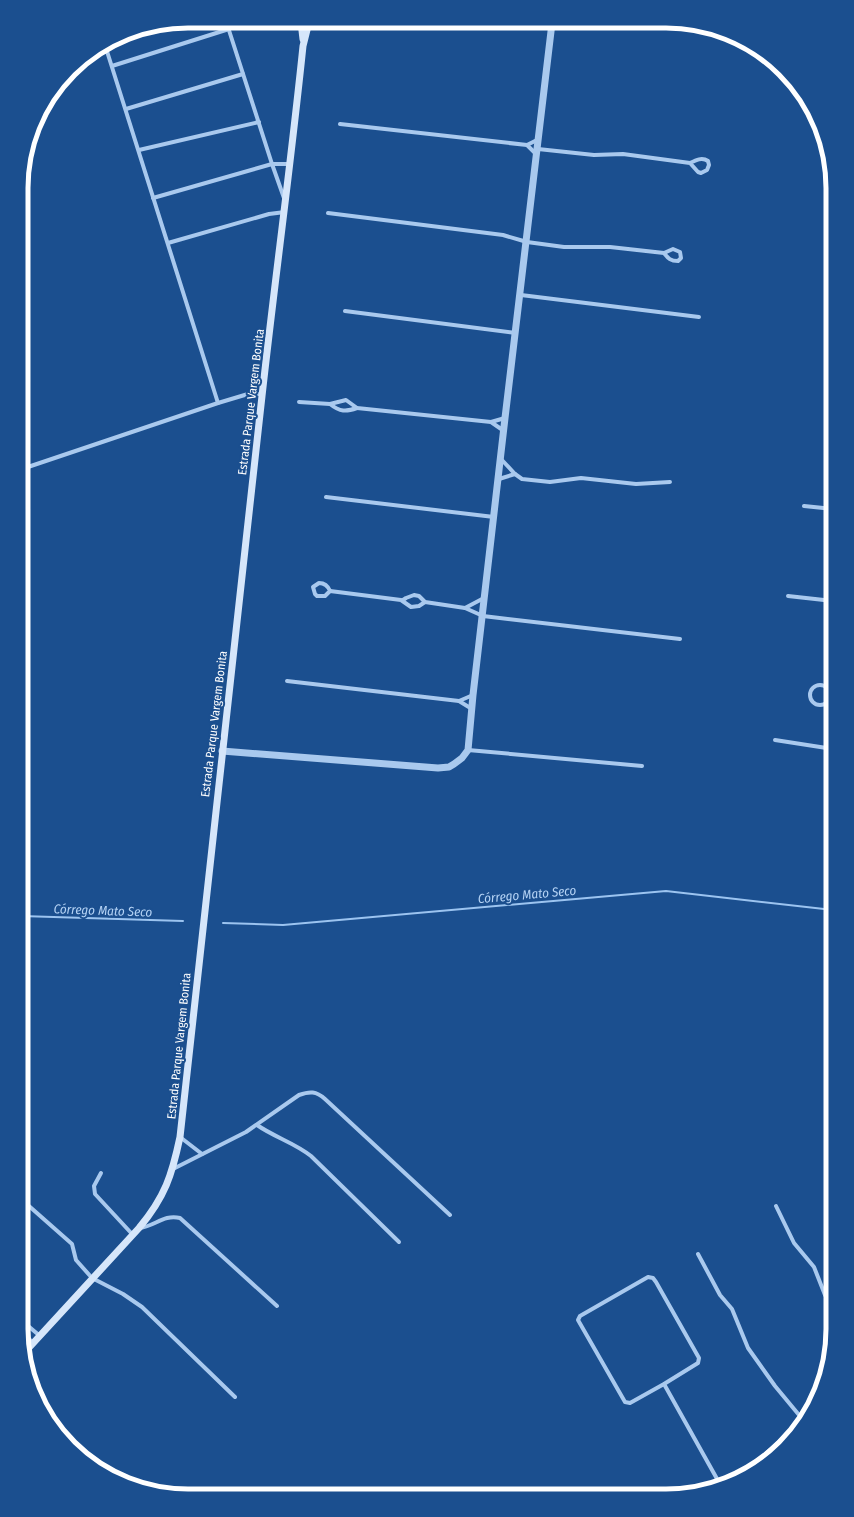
<svg xmlns="http://www.w3.org/2000/svg" width="854" height="1517" viewBox="0 0 854 1517" font-family="'Fira Sans Condensed',sans-serif">
<rect width="100%" height="100%" fill="#1b4f8f"/>
<g fill="none" stroke-linecap="round" stroke-linejoin="round">
<g stroke="#9cc4f0" stroke-width="2">
<polyline points="21,916 183,921"/>
<polyline points="223,923 283,925 666,891 833,910"/>
</g>
<g stroke="#a9c9ee" stroke-width="4">
<polyline points="226,21 272,164 284,198"/>
<polyline points="105,45 218,403"/>
<polyline points="83,59 107,51"/>
<polyline points="112,66 229,29"/>
<polyline points="126,109 243,74"/>
<polyline points="340,124 527,145 539,139"/>
<polyline points="527,145 537,155"/>
<path d="M538,149L594,155L623,154L690,163L698,172L701,173L707,170L709,165L708,161C702,157 696,160 690,163"/>
<polyline points="139,150 259,122"/>
<polyline points="153,198 272,164 290,164"/>
<path d="M328,213L503,235L527,242L564,247H610L664,253C668,258 670,261 678,261L681,258L680,252L673,249L664,253"/>
<polyline points="168,243 269,214 285,212"/>
<polyline points="521,295 699,317"/>
<polyline points="345,311 516,333"/>
<polyline points="299,402 330,404 346,400 357,408 491,422 504,431"/>
<path d="M330,404C340,412 346,412 357,408"/>
<polyline points="491,422 505,418"/>
<polyline points="501,459 515,474 522,479 550,482 581,478 636,484 670,482"/>
<polyline points="22,469 218,403 248,394 263,394"/>
<polyline points="499,479 515,474"/>
<polyline points="326,497 494,517"/>
<polyline points="804,506 833,509"/>
<path d="M319,583C325,583 328,586 330,591L325,596H317L315,594L313,587Z"/>
<polyline points="330,591 401,600 411,607 419,606 425,602"/>
<polyline points="788,596 833,601"/>
<polyline points="403,600 406,598 414,595 419,596 425,602 465,608 483,616 680,639"/>
<polyline points="465,608 484,598"/>
<polyline points="287,681 459,701 473,695"/>
<circle cx="820" cy="695" r="10"/>
<polyline points="459,701 472,709"/>
<polyline points="775,740 833,749"/>
<polyline points="468,750 642,766"/>
<path d="M257,1125C274,1137 295,1143 311,1156L399,1242"/>
<polyline points="180,1137 202,1154"/>
<path d="M173,1169L246,1132L299,1095C310,1091 316,1091 325,1099L450,1215"/>
<polyline points="101,1173 94,1186 95,1194 133,1235"/>
<polyline points="21,1199 72,1244 76,1260 92,1278 123,1294 142,1307 235,1397"/>
<polyline points="776,1206 794,1243 814,1267 825,1295 833,1306"/>
<path d="M140,1228C155,1226 164,1214 180,1218L277,1306"/>
<polyline points="698,1254 720,1295 732,1309 748,1348 775,1386 804,1421"/>
<polyline points="21,1320 40,1336"/>
<polyline points="21,1331 33,1343"/>
<polyline points="664,1384 698,1363 699,1358 656,1282 653,1278 648,1277 580,1316 578,1320 625,1402 630,1403 664,1384 721,1486"/>
</g>
<g stroke="#a9c9ee" stroke-width="7">
<polyline points="222,751 438,768 449,767 454,764 462,758 468,750 473,695 505,418 552,23"/>
<polyline points="748,1472 804,1421"/>
</g>
<g stroke="#d6e6fa" stroke-width="7">
<polyline points="301,22 303,39"/>
<path d="M25,1352L139,1228C165,1197 172,1175 180,1137C206,890 234,643 262,396C275,279 291,163 303,46L309,22"/>
</g>
</g>
<g text-anchor="middle" stroke-width="4" stroke-linejoin="round" paint-order="stroke">
<g font-size="12" fill="#fff" stroke="#1b4f8f">
<text transform="translate(251 402) rotate(-83)" y="4">Estrada Parque Vargem Bonita</text>
<text transform="translate(214 724) rotate(-83)" y="4">Estrada Parque Vargem Bonita</text>
<text transform="translate(179 1046) rotate(-84)" y="4">Estrada Parque Vargem Bonita</text>
</g>
<g font-size="13" font-style="italic" fill="#b5d3f5" stroke="#1b4f8f">
<text transform="translate(527 894) rotate(-5)" y="5">Córrego Mato Seco</text>
<text transform="translate(103 910) rotate(2)" y="5">Córrego Mato Seco</text>
</g>
</g>
<path d="M0 0H854V1517H0ZM188 28H666A160 160 0 0 1 826 188V1329A160 160 0 0 1 666 1489H188A160 160 0 0 1 28 1329V188A160 160 0 0 1 188 28Z" fill="#1b4f8f" fill-rule="evenodd"/>
<path fill="none" stroke="#fff" stroke-width="5" d="M188 28H666A160 160 0 0 1 826 188V1329A160 160 0 0 1 666 1489H188A160 160 0 0 1 28 1329V188A160 160 0 0 1 188 28Z"/>
</svg>
